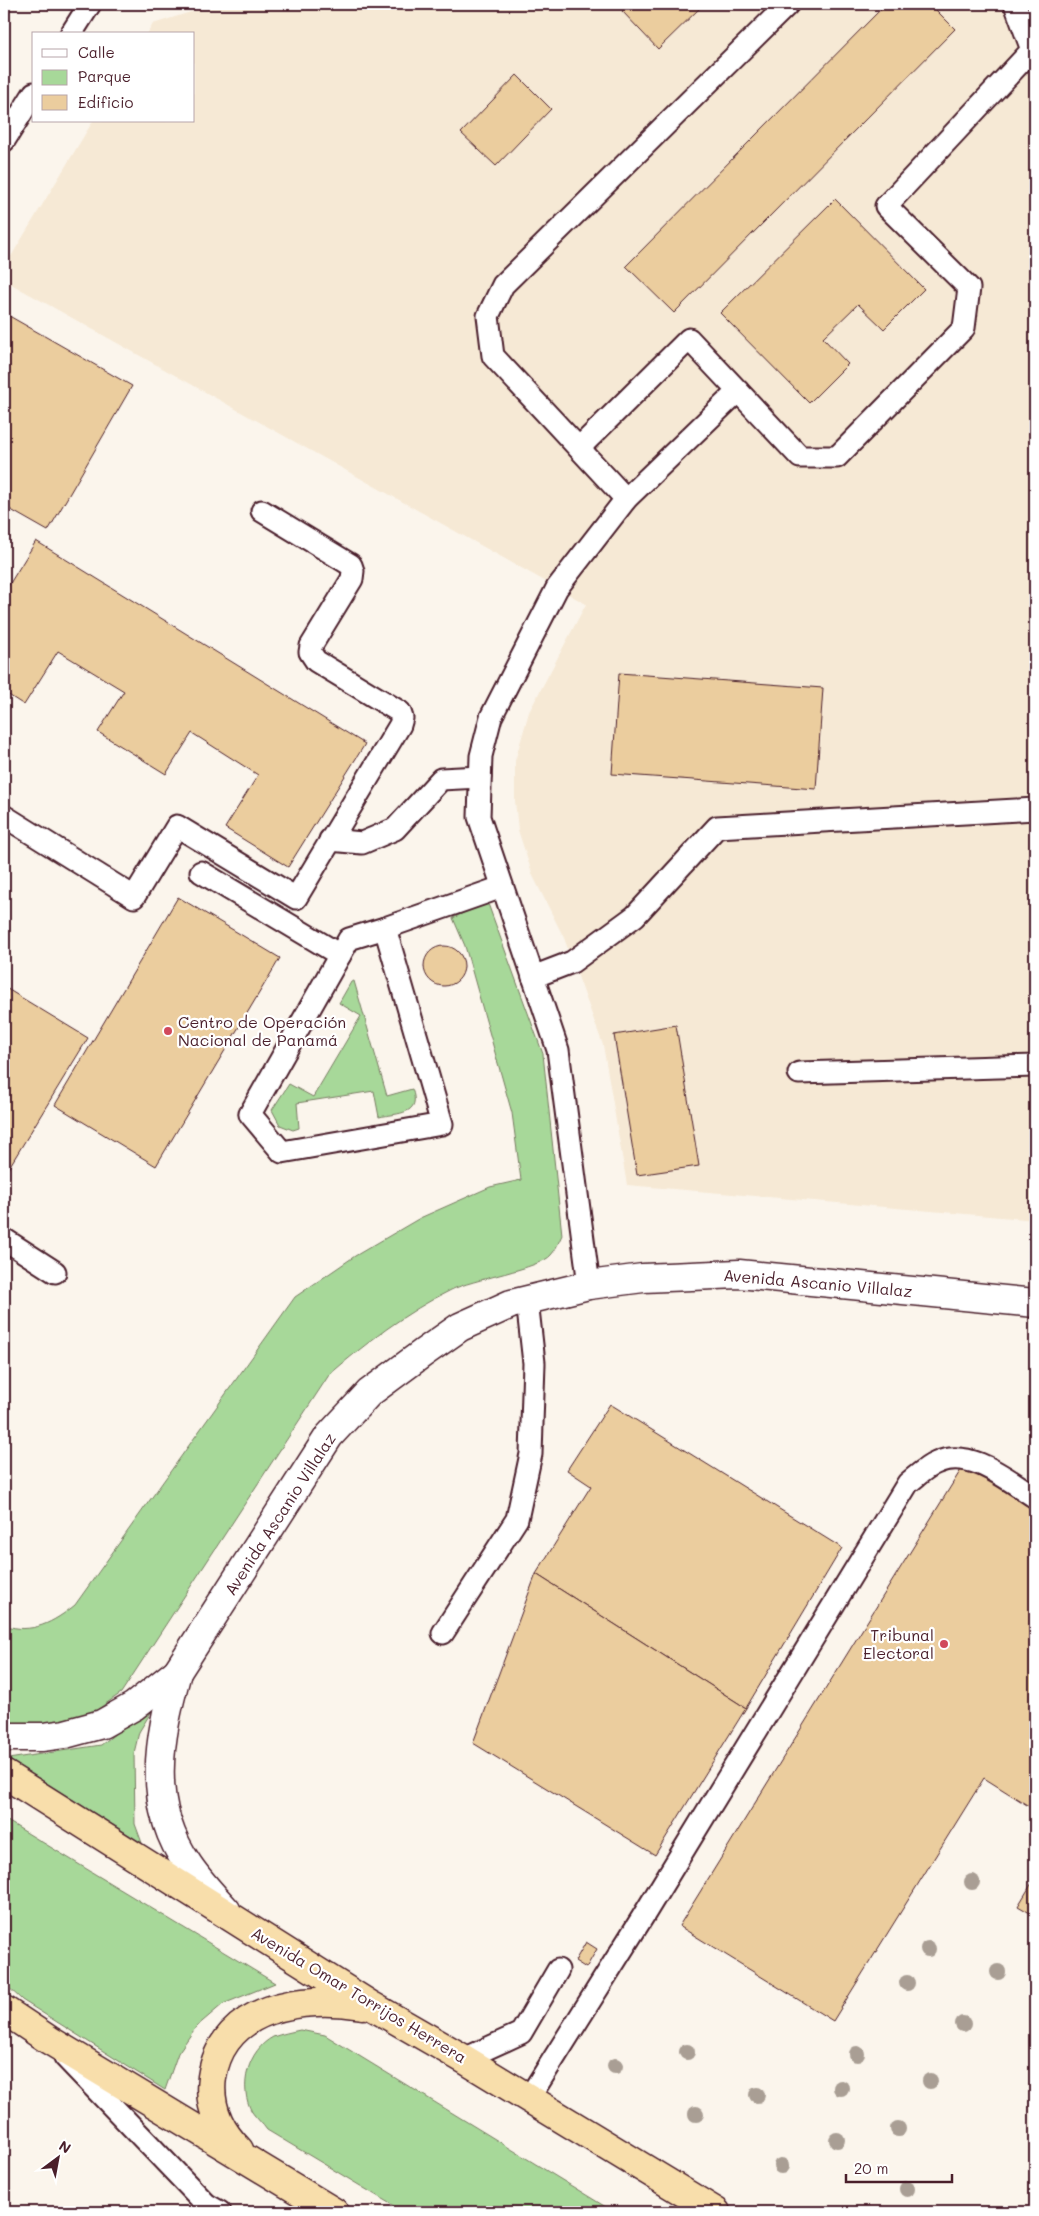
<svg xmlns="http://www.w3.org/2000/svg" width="1039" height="2216" viewBox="0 0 1039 2216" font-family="Mali,sans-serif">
<rect width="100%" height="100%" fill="#fbf5ec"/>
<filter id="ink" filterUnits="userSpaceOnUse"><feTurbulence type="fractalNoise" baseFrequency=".02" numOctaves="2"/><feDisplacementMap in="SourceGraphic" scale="10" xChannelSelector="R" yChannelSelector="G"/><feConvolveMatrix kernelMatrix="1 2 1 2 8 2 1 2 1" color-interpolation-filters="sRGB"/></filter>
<g filter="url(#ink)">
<polygon fill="#f6e9d5" points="216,4 1035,4 1035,1220 627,1185 603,1045 564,938 533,876 518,830 515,801 515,761 529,712 586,604 4,280 4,268 93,121 194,121 194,34 147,34 153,24"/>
<g fill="#a7d899" stroke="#787c62">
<path d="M487,901L543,1054L562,1235C559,1241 556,1250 551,1255C541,1268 470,1280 451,1290C406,1312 366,1343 329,1375L121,1693L94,1712L59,1721L23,1726L4,1722V1625C32,1635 54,1622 75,1605L295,1297L355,1256L420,1218L490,1187L521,1180L512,1113L465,946L453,918Z"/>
<path d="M354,981L387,1096L412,1089C422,1115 398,1113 379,1117L374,1091L297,1103L299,1128L293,1130L280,1125L272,1110L289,1084L313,1097L361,1016L339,1003L351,982Z"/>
<polygon points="159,1699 139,1732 134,1753 135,1824 142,1843 8,1759 101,1745"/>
<polygon points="4,1819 275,1983 223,2004 196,2027 178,2053 165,2090 22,2000 4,1983"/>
<path d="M300,2030L325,2035L614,2212H404L267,2130C263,2124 256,2118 252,2112C238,2087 248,2050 273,2037C281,2034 291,2032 300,2030Z"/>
</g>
<g fill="#ebcd9e" stroke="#4a1f2b">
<polygon points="630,4 704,4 658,49 622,11"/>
<polygon points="886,4 930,4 955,29 674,313 626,266"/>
<polygon points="517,75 551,109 496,166 461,133"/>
<polygon points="835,199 924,289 884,329 858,304 823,338 848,364 809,403 720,313"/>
<polygon points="4,313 132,386 48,531 4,506"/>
<polygon points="36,541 365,744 288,867 225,828 258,775 192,733 166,774 98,732 124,691 58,651 24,705 4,692 4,593"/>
<polygon points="619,673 823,688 816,789 612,774"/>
<polygon points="178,897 280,958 156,1166 55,1105"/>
<circle cx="444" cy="966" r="20"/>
<polygon points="4,987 88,1038 8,1169 4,1166"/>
<polygon points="676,1025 699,1166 637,1175 614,1035"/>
<polygon points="610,1404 842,1548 746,1708 536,1574 591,1486 567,1470"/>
<polygon points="964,1465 1035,1510 1035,1810 984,1778 833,2021 679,1926"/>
<polygon points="536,1574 746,1708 655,1855 473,1743"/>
<polygon points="1035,1878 1035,1916 1018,1906"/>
<polygon points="586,1942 597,1949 586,1968 575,1961"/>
</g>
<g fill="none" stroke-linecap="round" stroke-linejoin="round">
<defs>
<g id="service">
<polyline points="71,34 90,4"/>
<polyline points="4,141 34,93"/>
<polyline points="579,448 689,339 800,457 837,457 964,328 969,288 886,206 1032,50 1015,4"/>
<polyline points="626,499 493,356 488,316 503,285 788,4"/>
<polyline points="4,816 134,897 177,826 296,898 400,725 402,718 400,712 316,661 310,652 311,646 352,579 353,571 351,565 262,511"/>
<polyline points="330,840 362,843 395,829 441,779 480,777"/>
<polyline points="201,872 340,955"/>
<polygon points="385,928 442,1124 282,1152 250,1114 349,939"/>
<polyline points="385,928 502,887"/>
<polyline points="533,977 572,962 635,916 717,827 1035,809"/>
<polyline points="799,1073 1035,1066"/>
<polyline points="4,1239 55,1272"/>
<polyline points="589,1285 558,1050 479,817 481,756 491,717 557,588 626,499 738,391"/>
<polyline points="443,1633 517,1519 531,1454 534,1363 527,1300"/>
<polyline points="65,2057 206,2204 220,2212"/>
<polyline points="464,2059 521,2033 558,1970"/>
<path d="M529,2098L642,1918L908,1483C917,1476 926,1467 936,1463C970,1447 1008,1480 1035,1497"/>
</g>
<g id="secondary">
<path d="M177,1672C159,1739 145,1804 189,1866C200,1882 213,1896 226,1910"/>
<polyline points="4,1737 43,1737 65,1734 102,1724 134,1706 177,1672 329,1436 369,1393 423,1353 460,1327 511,1304 589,1285 643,1278 739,1274 1035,1303"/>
</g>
<g id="trunk">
<polyline points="4,1774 372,2006 464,2059 716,2212"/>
<polyline points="4,2010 49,2040 334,2212"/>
<path d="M239,2150C219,2130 208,2106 212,2077C223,2005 304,1995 363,2005"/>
</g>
</defs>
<use href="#service" stroke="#4a1f2b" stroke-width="25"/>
<use href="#secondary" stroke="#4a1f2b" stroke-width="31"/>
<use href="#trunk" stroke="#4a1f2b" stroke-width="31"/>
<use href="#service" stroke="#fff" stroke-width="21"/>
<use href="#secondary" stroke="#fff" stroke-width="28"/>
<use href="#trunk" stroke="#f8deab" stroke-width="28"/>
</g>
<g fill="#a99e94">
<circle cx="972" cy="1882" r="8"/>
<circle cx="928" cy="1949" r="8"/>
<circle cx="998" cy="1972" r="8"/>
<circle cx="907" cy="1983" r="8"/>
<circle cx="963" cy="2024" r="8"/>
<circle cx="687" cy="2052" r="8"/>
<circle cx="857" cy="2054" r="8"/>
<circle cx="615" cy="2066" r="8"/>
<circle cx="930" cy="2081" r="8"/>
<circle cx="841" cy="2088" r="8"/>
<circle cx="757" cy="2095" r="8"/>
<circle cx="696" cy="2114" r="8"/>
<circle cx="898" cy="2129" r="8"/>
<circle cx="837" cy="2140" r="8"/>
<circle cx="781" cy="2166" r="8"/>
<circle cx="907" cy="2189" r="8"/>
</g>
</g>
<g fill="#d1495b" stroke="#fff" stroke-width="2">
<circle cx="168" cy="1031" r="5"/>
<circle cx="944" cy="1644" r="5"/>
</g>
<g text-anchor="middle" stroke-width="4.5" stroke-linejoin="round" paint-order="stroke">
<g font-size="16" fill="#4a1f2b" stroke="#fff" text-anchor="start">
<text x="178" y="1028">Centro de Operación<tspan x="178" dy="18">Nacional de Panamá</tspan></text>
<text x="934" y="1641" text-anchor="end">Tribunal<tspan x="934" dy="18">Electoral</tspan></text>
</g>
<g font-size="16" fill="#4a1f2b" stroke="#fff">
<text transform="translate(818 1283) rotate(5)" y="6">Avenida Ascanio Villalaz</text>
<text transform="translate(280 1514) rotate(-57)" y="6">Avenida Ascanio Villalaz</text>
<text transform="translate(359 1995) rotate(31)" y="6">Avenida Omar Torrijos Herrera</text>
</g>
</g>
<rect width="1039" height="2216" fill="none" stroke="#fff" stroke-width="20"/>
<rect x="10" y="10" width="1019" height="2196" fill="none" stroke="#4a1f2b" stroke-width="2" filter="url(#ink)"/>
<rect x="32" y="32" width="162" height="90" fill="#ffffff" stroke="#b7a5aa"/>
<rect x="42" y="49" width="25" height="8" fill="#ffffff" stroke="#b7a5aa"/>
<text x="78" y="58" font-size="15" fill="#4a1f2b">Calle</text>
<rect x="42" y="70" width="25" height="15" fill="#a7d899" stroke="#b7a5aa"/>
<text x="78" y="82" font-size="15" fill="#4a1f2b">Parque</text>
<rect x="42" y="95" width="25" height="15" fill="#ebcd9e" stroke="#b7a5aa"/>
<text x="78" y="108" font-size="15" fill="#4a1f2b">Edificio</text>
<g transform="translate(58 2158) rotate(32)" stroke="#ffffff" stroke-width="4" paint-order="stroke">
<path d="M0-4L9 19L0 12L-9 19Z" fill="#4a1f2b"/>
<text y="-8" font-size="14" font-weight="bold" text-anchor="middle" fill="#4a1f2b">N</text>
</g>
<path d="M846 2174v8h106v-8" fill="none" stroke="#4a1f2b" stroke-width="2.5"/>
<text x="854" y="2174" font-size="15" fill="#4a1f2b" stroke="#ffffff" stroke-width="4" paint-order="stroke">20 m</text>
</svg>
